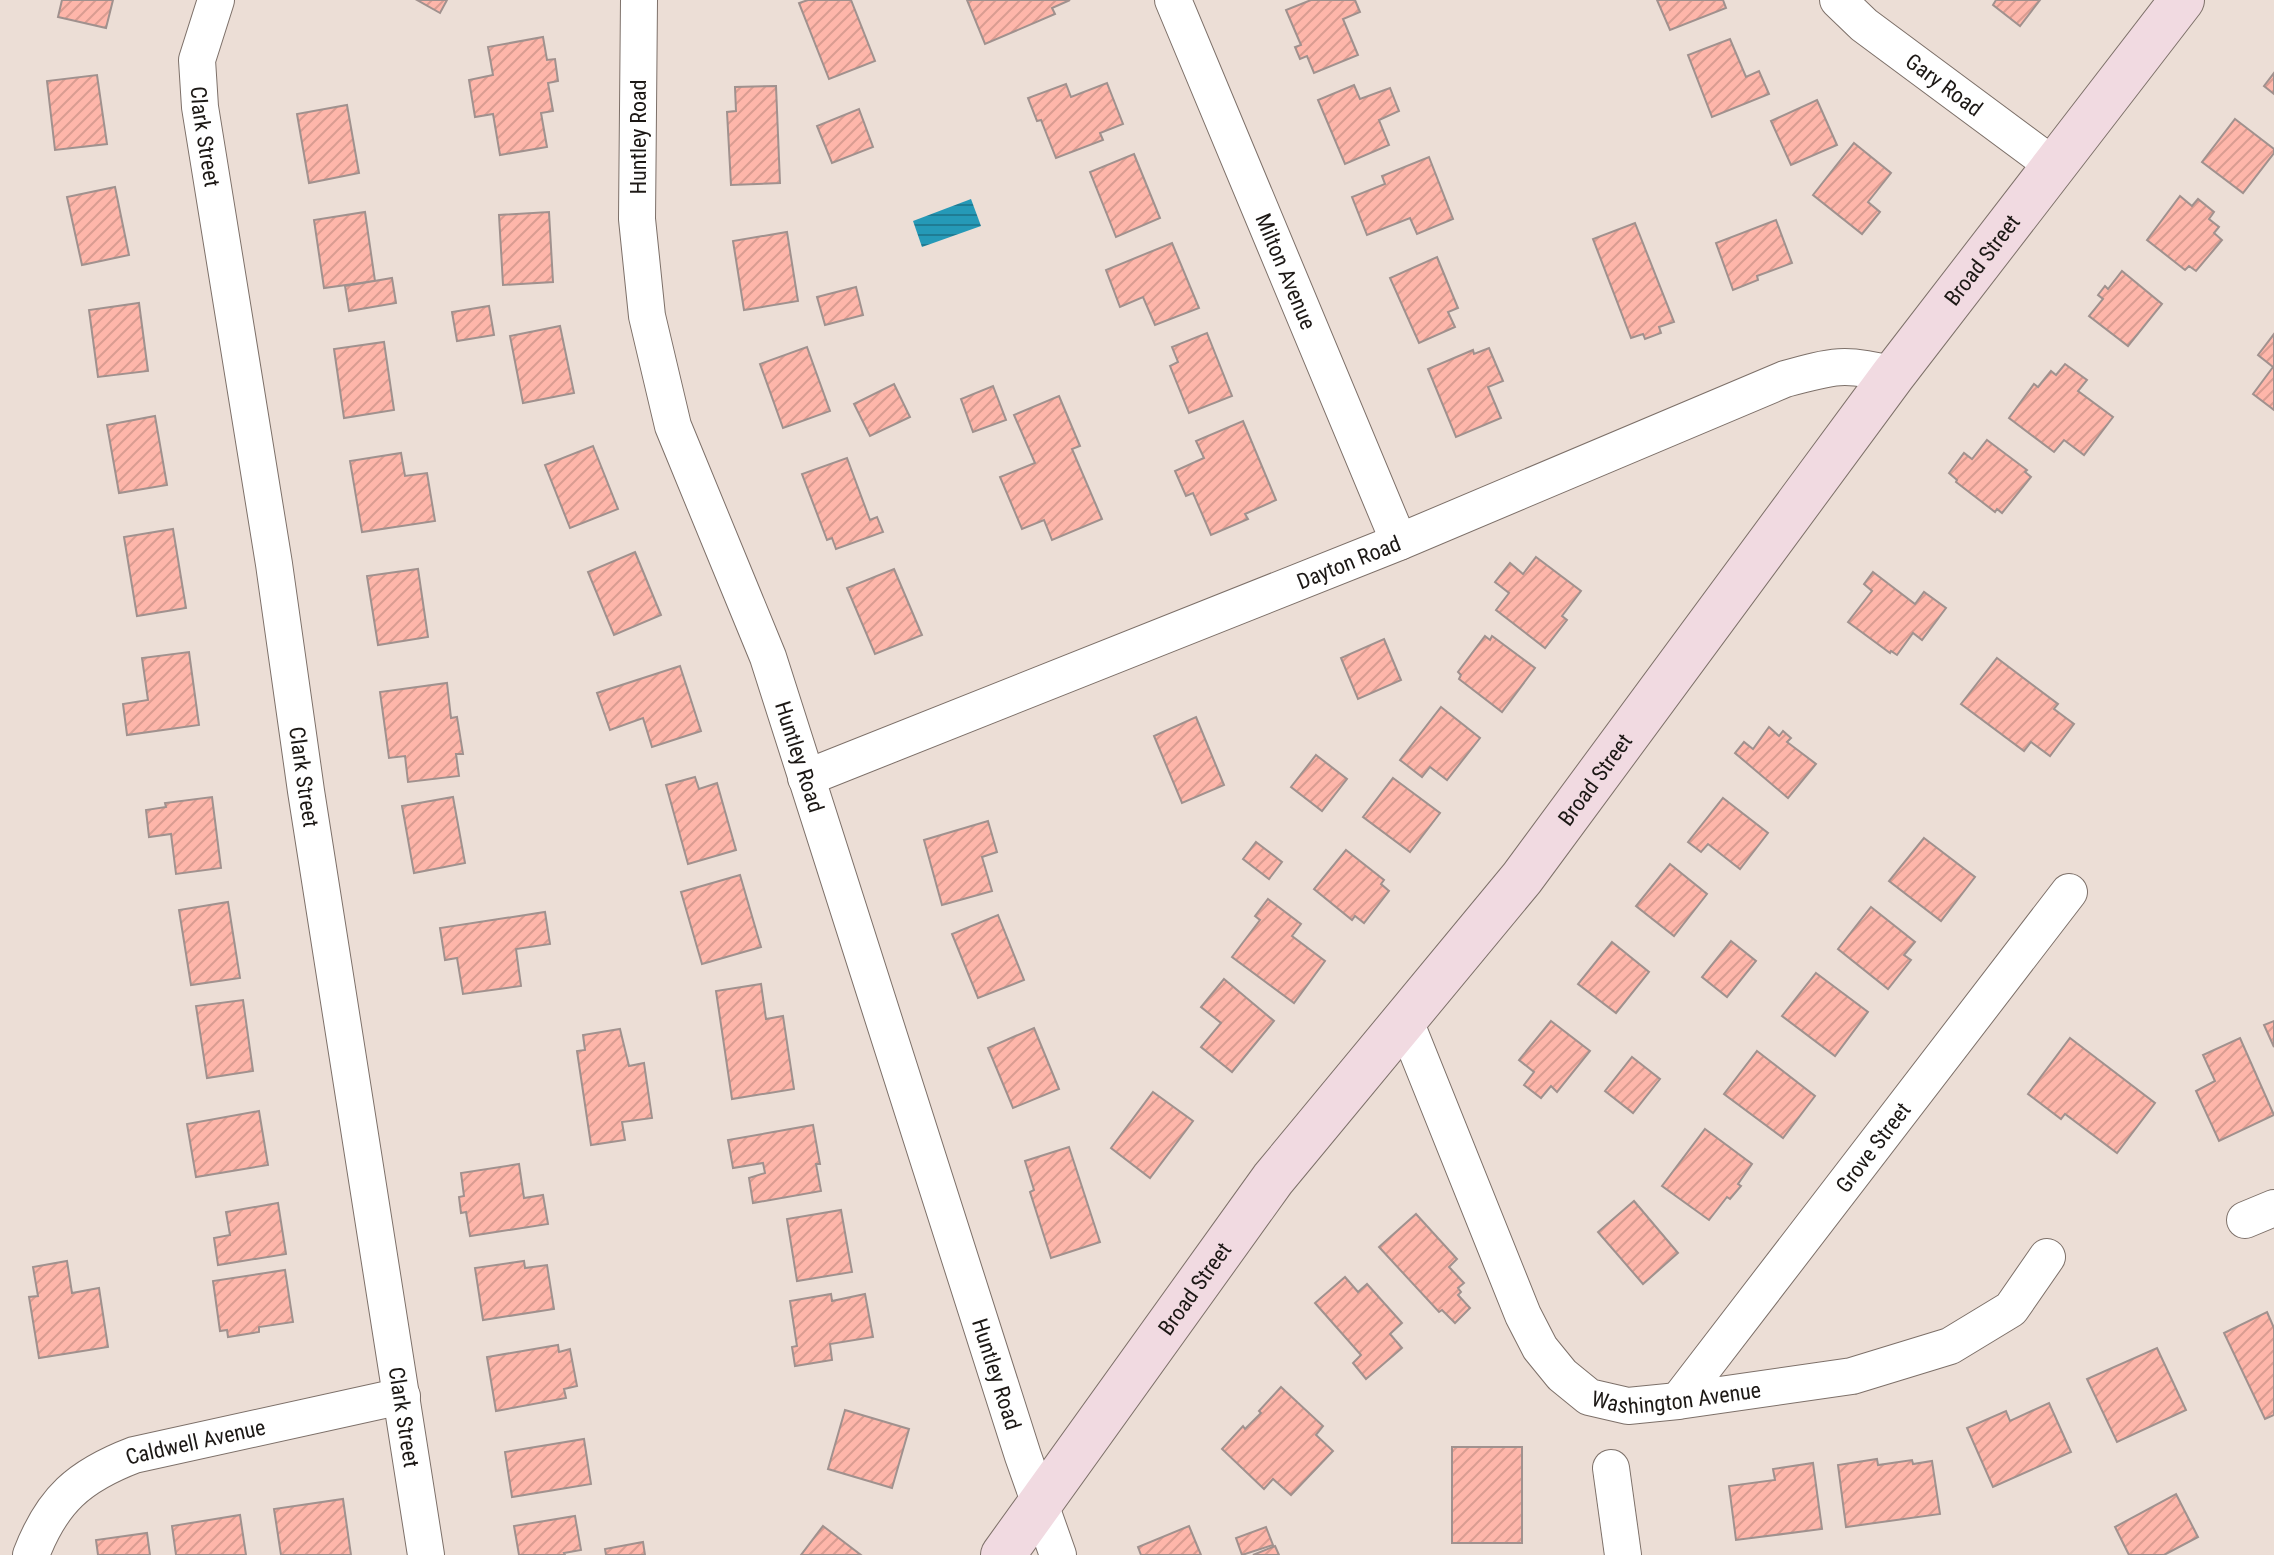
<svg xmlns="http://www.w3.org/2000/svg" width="2274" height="1555" viewBox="0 0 2274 1555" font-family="'Roboto Condensed',sans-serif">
<defs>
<pattern id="water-rules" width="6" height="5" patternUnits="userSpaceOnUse" patternTransform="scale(2)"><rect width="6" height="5" fill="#2599b7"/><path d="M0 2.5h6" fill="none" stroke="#1f7c94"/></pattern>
<pattern id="building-hatch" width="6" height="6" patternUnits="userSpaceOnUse" patternTransform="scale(2)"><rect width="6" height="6" fill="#feb6aa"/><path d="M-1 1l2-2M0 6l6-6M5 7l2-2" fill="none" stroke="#d99c91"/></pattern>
</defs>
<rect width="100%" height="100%" fill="#ecded6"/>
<polygon fill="url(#water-rules)" points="971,199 981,226 922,247 913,221"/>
<g fill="url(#building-hatch)" stroke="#a0918e" stroke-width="2">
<polygon points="62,0 113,0 106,28 58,17"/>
<polygon points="417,0 447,0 440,13"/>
<polygon points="808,0 851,0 875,61 829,79 799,3"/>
<polygon points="967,0 1070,0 1052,8 1055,14 985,44"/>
<polygon points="1311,0 1355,0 1360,12 1343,19 1358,55 1314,73 1307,56 1300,59 1295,47 1301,45 1286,10"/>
<polygon points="1657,0 1723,0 1726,8 1670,30"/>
<polygon points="1996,0 2040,0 2020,26 1993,5"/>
<polygon points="543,37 547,60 555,59 558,81 548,83 553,111 541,113 547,147 500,155 493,114 475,117 469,80 493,75 488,47"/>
<polygon points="1730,39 1746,77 1759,71 1769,94 1712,117 1688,55"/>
<polygon points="2274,73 2274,94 2264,86"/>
<polygon points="97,75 107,144 55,150 47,81"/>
<polygon points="1107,83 1123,124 1100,133 1103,140 1056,158 1041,120 1037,121 1028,98 1066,84 1071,97"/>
<polygon points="1354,85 1360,99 1390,88 1399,111 1379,120 1389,145 1345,164 1318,100"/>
<polygon points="776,86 780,183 731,185 727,112 736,111 735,87"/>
<polygon points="1817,100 1837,145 1791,165 1771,121"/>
<polygon points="347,105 359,173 309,183 297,114"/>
<polygon points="859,109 873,147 832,163 817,126"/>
<polygon points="2235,119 2274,149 2274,153 2243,193 2202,162"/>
<polygon points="1854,143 1891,173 1868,202 1880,212 1862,234 1813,195"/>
<polygon points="1134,154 1160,218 1116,237 1090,172"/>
<polygon points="1429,157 1453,219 1417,234 1410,218 1367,235 1352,197 1385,184 1382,176"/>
<polygon points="115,187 129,255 82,265 67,197"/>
<polygon points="2180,196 2192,206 2198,199 2214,212 2209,219 2219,227 2214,233 2222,240 2196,271 2189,266 2185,270 2147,240"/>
<polygon points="365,212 375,281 324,288 314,220"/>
<polygon points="549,212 553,282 503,285 499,215"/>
<polygon points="1776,220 1792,263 1757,276 1758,280 1733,290 1716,243"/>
<polygon points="1635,223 1674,322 1659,327 1661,333 1645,339 1643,334 1631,338 1593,239"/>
<polygon points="787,232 798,301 744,310 733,241"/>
<polygon points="1172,243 1199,308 1155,325 1143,297 1120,307 1106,270"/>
<polygon points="1437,257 1458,308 1448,312 1455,327 1419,343 1390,278"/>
<polygon points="2122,271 2162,304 2128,346 2089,316 2103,299 2098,295 2105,286 2108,289"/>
<polygon points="392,278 396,303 349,311 345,286"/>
<polygon points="856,287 863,315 825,325 817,297"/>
<polygon points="139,303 148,371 98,377 89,310"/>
<polygon points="489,306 494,335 457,341 452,312"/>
<polygon points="560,326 574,393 523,403 510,336"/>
<polygon points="1207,333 1232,396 1189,413 1170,366 1178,362 1172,347"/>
<polygon points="2274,334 2274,410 2253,394 2273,367 2258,355"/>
<polygon points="384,342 394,410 344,418 334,349"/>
<polygon points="807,347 830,411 783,428 760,364"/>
<polygon points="1489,348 1503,381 1488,387 1501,418 1456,437 1428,369 1473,350 1474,354"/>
<polygon points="2065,364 2087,380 2078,391 2113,417 2084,455 2064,440 2054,452 2009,418 2034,384 2038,387 2051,371 2056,375"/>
<polygon points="894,384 910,417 870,436 854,404"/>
<polygon points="993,386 1006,420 973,432 961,399"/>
<polygon points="1059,396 1080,446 1072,449 1102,519 1052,540 1044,520 1022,529 1000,477 1035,463 1014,415"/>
<polygon points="155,416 167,485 119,493 107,425"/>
<polygon points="1243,421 1276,500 1245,514 1248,519 1211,535 1193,493 1186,496 1175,471 1204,458 1196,441"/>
<polygon points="1987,440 2027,470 2025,472 2031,477 2002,513 1997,509 1995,512 1956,482 1957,480 1949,473 1964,453 1972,459"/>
<polygon points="593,446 618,509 570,528 545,465"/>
<polygon points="401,453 405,476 427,473 435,521 362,532 350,461"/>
<polygon points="847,458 870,520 877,517 883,532 836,549 832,538 827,540 802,474"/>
<polygon points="173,529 186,608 137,616 124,537"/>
<polygon points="635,552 661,615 614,635 588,572"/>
<polygon points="1536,557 1581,591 1562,616 1567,620 1545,648 1496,610 1509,593 1495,582 1510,563 1523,574"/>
<polygon points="418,569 428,637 378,645 367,576"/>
<polygon points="894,569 922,635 875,654 847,588"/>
<polygon points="1873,572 1915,604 1924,592 1946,608 1922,640 1913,633 1897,655 1891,651 1890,653 1848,622 1872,591 1864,584"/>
<polygon points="1485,636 1490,640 1492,636 1535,668 1502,712 1459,679 1461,675 1458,672"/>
<polygon points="1384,639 1401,680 1358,699 1341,658"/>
<polygon points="189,652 199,725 127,735 123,704 148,700 142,658"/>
<polygon points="1997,658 2058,704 2054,709 2074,724 2050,756 2031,742 2024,751 1961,704"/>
<polygon points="680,666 701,731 652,747 643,718 610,730 597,693"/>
<polygon points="447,683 451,718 457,717 463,754 456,754 459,776 408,782 405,756 389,758 380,692"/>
<polygon points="1441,707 1480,738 1447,780 1430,767 1422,777 1400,760"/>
<polygon points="1196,717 1224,785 1182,803 1154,736"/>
<polygon points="1769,727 1779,736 1783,731 1791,738 1787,742 1816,764 1788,798 1735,753 1744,742 1753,749"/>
<polygon points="1316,755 1347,779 1322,811 1291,787"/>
<polygon points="695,777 699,789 717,783 736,850 688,864 666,785"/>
<polygon points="1393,778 1440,813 1410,852 1363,817"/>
<polygon points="212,797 221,868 176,874 171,834 149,837 146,810 166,807 165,803"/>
<polygon points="453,797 465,863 414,873 402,806"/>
<polygon points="1723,798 1768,833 1740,869 1708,844 1701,852 1688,842"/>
<polygon points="988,821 997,852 982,857 992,891 942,905 924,840"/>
<polygon points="1924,838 1975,877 1941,921 1889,881"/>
<polygon points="1256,842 1282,862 1269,879 1243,859"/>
<polygon points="1346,850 1384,880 1381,884 1389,891 1364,923 1355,916 1352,920 1314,889"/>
<polygon points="1670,864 1707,894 1674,936 1636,906"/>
<polygon points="740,875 761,947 702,964 681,892"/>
<polygon points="1268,899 1301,924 1292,936 1325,961 1294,1003 1232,957 1260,920 1255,916"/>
<polygon points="228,902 240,978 191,985 179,910"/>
<polygon points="1871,907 1915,942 1904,955 1911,960 1888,989 1838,949"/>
<polygon points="545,912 550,944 516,949 521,986 463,994 457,958 445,960 440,928"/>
<polygon points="998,915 1024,980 978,998 952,934"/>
<polygon points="1731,941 1756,961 1727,997 1702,977"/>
<polygon points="1612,942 1649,972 1616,1013 1578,984"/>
<polygon points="1816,973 1868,1012 1835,1056 1782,1016"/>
<polygon points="1224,979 1274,1021 1232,1072 1201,1047 1221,1023 1201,1007"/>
<polygon points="761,984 766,1019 783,1016 794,1089 732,1099 716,991"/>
<polygon points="243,1000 253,1071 207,1078 196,1006"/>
<polygon points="1551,1021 1590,1051 1557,1092 1551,1086 1541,1098 1524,1085 1534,1072 1519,1060"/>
<polygon points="2274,1021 2274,1047 2264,1025"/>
<polygon points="1034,1028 1059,1089 1013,1108 988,1048"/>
<polygon points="620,1029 629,1066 644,1063 652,1118 622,1122 625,1140 591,1145 577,1051 585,1050 583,1035"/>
<polygon points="2070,1038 2155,1103 2117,1153 2065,1114 2061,1119 2028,1094"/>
<polygon points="2240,1038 2274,1115 2219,1141 2196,1091 2215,1081 2203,1055"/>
<polygon points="1757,1051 1815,1096 1783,1138 1724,1094"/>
<polygon points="1632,1057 1660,1079 1633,1113 1605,1091"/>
<polygon points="1153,1092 1193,1121 1150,1178 1111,1148"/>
<polygon points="259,1111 268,1165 196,1177 187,1124"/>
<polygon points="813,1125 820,1164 816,1164 821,1191 753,1203 749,1178 765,1173 763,1163 733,1168 728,1140"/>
<polygon points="1705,1129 1752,1164 1738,1184 1741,1186 1730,1199 1727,1197 1709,1220 1662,1186"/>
<polygon points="1069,1147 1100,1242 1051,1258 1030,1192 1034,1190 1025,1161"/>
<polygon points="519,1164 524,1198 543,1195 548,1224 470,1236 466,1212 461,1213 459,1197 464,1196 461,1173"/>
<polygon points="1634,1201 1678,1253 1643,1284 1598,1232"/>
<polygon points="278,1203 286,1254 218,1265 214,1238 230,1235 226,1212"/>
<polygon points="841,1210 852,1272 797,1281 787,1219"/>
<polygon points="1416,1214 1457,1259 1449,1267 1464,1283 1458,1288 1461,1292 1458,1295 1470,1308 1455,1323 1442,1310 1439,1312 1379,1247"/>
<polygon points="67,1261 72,1293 99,1288 108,1347 39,1358 29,1297 38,1296 33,1267"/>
<polygon points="524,1261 525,1268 547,1265 554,1309 483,1320 475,1268"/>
<polygon points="285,1270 293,1322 259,1327 259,1332 228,1337 227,1330 220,1331 213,1281"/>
<polygon points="1345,1277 1358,1292 1367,1284 1402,1323 1390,1334 1402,1348 1366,1379 1353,1363 1361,1355 1315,1303"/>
<polygon points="831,1294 832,1301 865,1294 873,1337 830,1344 832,1360 795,1366 792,1347 797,1346 790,1301"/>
<polygon points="2267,1312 2274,1328 2274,1415 2265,1419 2224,1333"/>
<polygon points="558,1345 559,1352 570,1349 577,1386 564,1389 566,1398 496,1411 487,1357"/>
<polygon points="2157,1348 2186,1410 2117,1442 2087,1379"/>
<polygon points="1281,1387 1323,1426 1316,1435 1333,1451 1291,1495 1273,1479 1264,1489 1222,1449 1243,1426 1245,1429 1261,1413 1259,1411"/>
<polygon points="2049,1403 2071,1452 1993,1487 1967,1428 2006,1411 2010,1421"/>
<polygon points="845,1410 909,1429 892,1488 828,1469"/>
<polygon points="584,1439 591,1484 512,1497 505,1452"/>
<rect x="1452" y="1447" width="70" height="96"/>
<polygon points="1877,1459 1878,1465 1912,1460 1913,1464 1932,1461 1940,1514 1846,1527 1838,1465"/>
<polygon points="1813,1463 1822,1529 1736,1540 1729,1486 1775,1480 1773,1469"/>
<polygon points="2176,1494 2198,1537 2164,1555 2129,1555 2115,1527"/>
<polygon points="343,1499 351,1555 281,1555 274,1509"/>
<polygon points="240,1515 246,1555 176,1555 172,1526"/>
<polygon points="575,1516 581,1550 564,1553 565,1555 519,1555 514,1526"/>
<polygon points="823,1526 861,1555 801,1555"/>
<polygon points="1189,1526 1201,1555 1141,1555 1138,1547"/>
<polygon points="1266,1527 1273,1545 1242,1555 1236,1538"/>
<polygon points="147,1533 150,1555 98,1555 96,1540"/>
<polygon points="643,1542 645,1555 606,1555 605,1549"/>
<polygon points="1275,1546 1279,1555 1253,1555"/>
</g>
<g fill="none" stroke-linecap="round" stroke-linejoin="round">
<defs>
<g id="street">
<path id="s1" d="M216,0L197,60L200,107L274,564L306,791L426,1555"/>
<path id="s2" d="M639,0L637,219L647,316L673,426L768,657L1023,1456L1058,1555"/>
<path id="s3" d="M1173,0L1399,542"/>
<path id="s4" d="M1838,0L1864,25L2054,166"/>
<path id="s5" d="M806,778L1399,542L1785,379C1832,366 1846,362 1893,375"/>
<path id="s6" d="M1405,1021L1523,1315L1540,1348L1562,1375L1589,1397L1628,1406L1678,1401L1852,1376L1950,1346L2011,1309L2047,1257"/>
<polyline points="2245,1220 2274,1208"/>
<path id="s7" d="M1678,1401L2069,892"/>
<polyline points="1611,1468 1623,1555"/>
<path id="s8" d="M31,1555C52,1500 79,1476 134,1455L402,1396"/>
</g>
<g id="secondary">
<path id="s9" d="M1003,1555L1273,1179L1522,878L1893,375L2182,0"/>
</g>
</defs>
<use href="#street" stroke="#7d7069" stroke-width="38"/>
<use href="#secondary" stroke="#7d7069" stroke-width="46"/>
<use href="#street" stroke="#fff" stroke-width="36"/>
<use href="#secondary" stroke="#f1dae1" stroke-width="44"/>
</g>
<g text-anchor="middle" stroke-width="6" stroke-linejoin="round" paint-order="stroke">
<g font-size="22" fill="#1c1815" stroke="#fff">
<text dy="8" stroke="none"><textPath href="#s4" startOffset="136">Gary Road</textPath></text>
<text dy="8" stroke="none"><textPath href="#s1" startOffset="140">Clark Street</textPath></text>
<text transform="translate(638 137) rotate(-90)" y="8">Huntley Road</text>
<text dy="8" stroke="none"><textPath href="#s9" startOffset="1624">Broad Street</textPath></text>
<text dy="8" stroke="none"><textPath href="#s3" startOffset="294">Milton Avenue</textPath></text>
<text dy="8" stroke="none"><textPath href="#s5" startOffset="584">Dayton Road</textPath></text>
<text dy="8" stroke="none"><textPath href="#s2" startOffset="784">Huntley Road</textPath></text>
<text dy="8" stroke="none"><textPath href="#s1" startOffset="788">Clark Street</textPath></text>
<text dy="8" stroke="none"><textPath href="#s9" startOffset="976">Broad Street</textPath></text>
<text dy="8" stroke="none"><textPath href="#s7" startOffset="320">Grove Street</textPath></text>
<text dy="8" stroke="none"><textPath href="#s9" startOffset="328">Broad Street</textPath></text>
<text dy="8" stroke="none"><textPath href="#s2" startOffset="1432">Huntley Road</textPath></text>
<text dy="8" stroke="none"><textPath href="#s6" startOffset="512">Washington Avenue</textPath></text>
<text dy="8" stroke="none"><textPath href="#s1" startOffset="1436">Clark Street</textPath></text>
<text dy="8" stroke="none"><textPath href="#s8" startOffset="212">Caldwell Avenue</textPath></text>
</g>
</g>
</svg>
